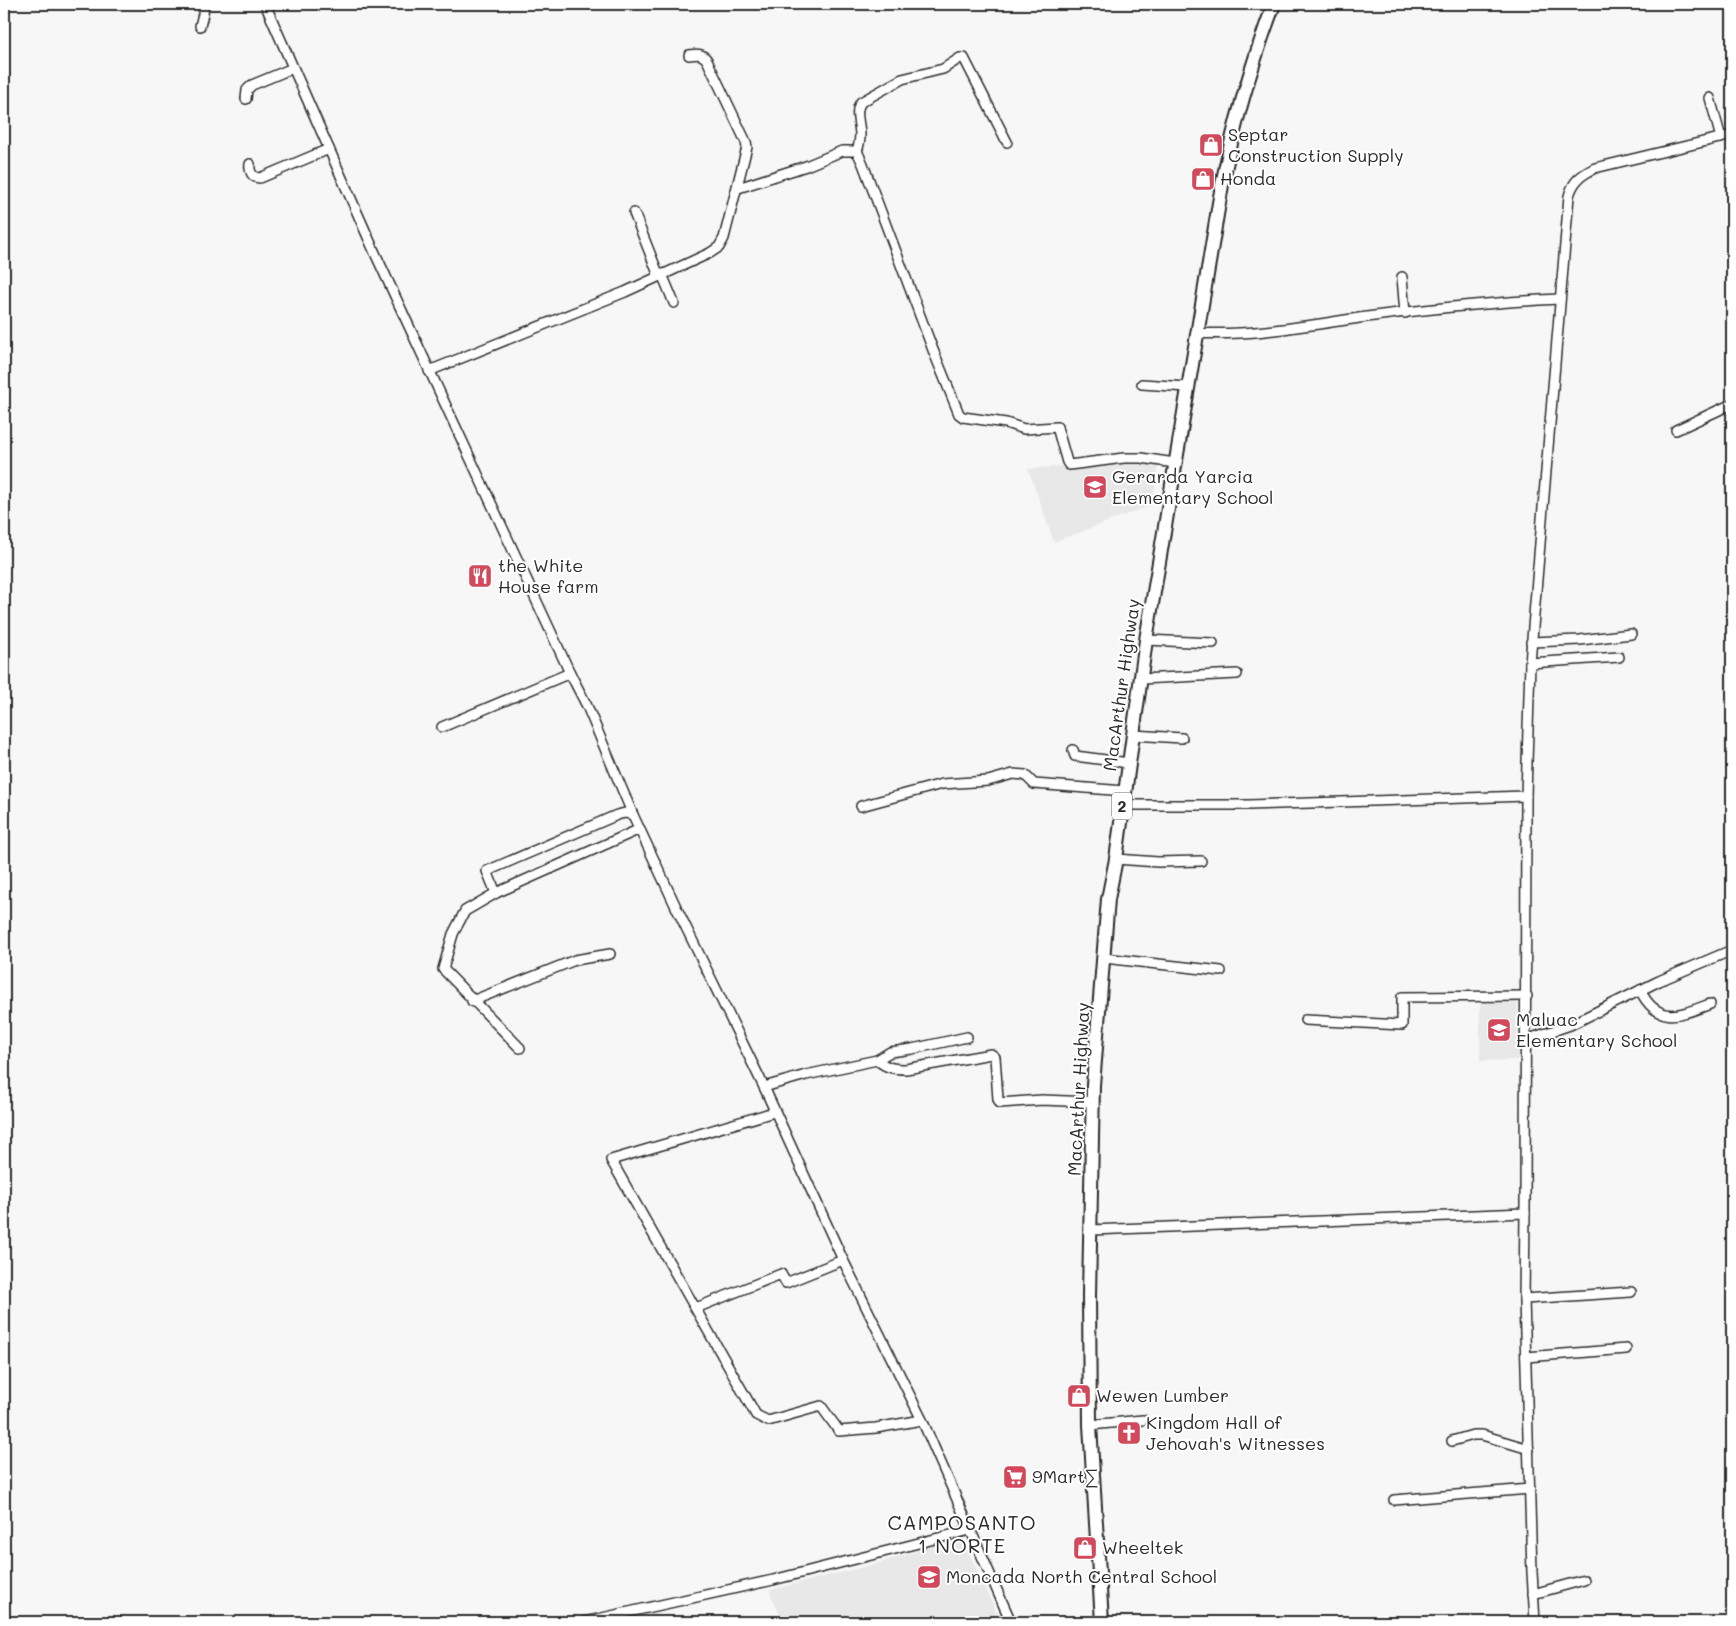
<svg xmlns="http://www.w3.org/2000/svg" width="1736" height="1626" viewBox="0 0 1736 1626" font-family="Mali,sans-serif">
<rect width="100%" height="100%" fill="#f7f7f7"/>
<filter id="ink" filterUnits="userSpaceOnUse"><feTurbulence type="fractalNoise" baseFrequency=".02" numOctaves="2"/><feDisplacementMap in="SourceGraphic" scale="10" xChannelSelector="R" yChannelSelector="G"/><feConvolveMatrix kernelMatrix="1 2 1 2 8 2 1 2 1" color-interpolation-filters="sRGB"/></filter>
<g filter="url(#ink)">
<g fill="#e8e8e8">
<polygon points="1140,459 1159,463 1152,505 1054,542 1028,469"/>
<polygon points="1517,999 1518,1060 1480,1061 1480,1000"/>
<polygon points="962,1537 1001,1622 783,1622 769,1590 872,1565"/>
</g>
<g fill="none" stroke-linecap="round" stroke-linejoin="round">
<defs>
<g id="minor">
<polyline points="265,4 375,253 570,673 587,706 633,815 677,909 764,1087 843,1260 922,1420 1011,1622"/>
<polyline points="200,26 203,14 204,4"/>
<polyline points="1710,98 1721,138"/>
<polyline points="246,99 247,90 252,85 293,68"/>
<path d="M857,151C859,146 860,141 860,135C860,124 854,111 861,102L902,79L943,69L960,58H964L1007,142"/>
<path d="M250,164C249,171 252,178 260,178L329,149"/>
<polyline points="738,188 806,166 842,151 857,151 863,164 933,350 959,414 963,417 1006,423 1024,429 1057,427 1067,462 1069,465 1124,458 1141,458 1175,463"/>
<polyline points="634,213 659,276"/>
<polyline points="662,274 674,303"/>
<polyline points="1402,277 1405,313"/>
<path d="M1196,333C1251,336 1304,326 1359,318C1426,309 1493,302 1560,299"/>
<path d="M429,371L625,292L710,253L719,247L724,238L747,147L746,142L707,60C702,53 698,54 689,55"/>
<polyline points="1142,384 1187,387"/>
<polyline points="1676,430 1732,404"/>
<polyline points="1146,640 1213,643"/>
<polyline points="1531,642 1580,640 1631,634"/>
<polyline points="1530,663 1619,657"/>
<polyline points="1141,679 1237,674"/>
<polyline points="442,727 570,673"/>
<polyline points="1133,735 1182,738"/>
<polyline points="1073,750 1075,756 1129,763"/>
<polyline points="1122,805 1249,805 1526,796"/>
<polyline points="861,806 942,784 988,781 1013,774 1025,775 1034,784 1125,791"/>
<polyline points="1116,859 1158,862 1201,861"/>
<polyline points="496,893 487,871 617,815 625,813 633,815"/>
<polyline points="1104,958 1221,971"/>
<path d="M1640,990C1658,1026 1680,1015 1710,1004"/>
<polyline points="472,1001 575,960 610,954"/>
<polyline points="1305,1020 1402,1025 1402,997 1527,996"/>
<polyline points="1526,1040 1570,1025 1659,981 1732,950"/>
<polyline points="520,1048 443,969 453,934 465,911 496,893 640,829"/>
<path d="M877,1060C887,1068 893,1069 906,1069L991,1054L995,1057L998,1099L1000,1103L1042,1100L1092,1102"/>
<polyline points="764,1087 806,1075 877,1060 890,1052 912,1049 967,1037"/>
<polyline points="774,1112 611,1160 756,1415 768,1421 821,1406 839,1431 876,1428 922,1420"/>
<polyline points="1525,1213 1524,1299 1532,1572 1535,1622"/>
<path d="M1091,1230L1525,1213L1526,796L1530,663L1569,196C1573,181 1581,175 1595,168L1732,135"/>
<polyline points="1524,1299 1631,1292"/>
<polyline points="696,1308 781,1274 786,1283 843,1260"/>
<polyline points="1526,1357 1626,1349"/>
<polyline points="1090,1425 1143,1420"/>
<polyline points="1452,1441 1473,1435 1482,1435 1529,1449"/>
<polyline points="1394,1500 1530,1489"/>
<polyline points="1533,1594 1584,1580"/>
<polyline points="584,1622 773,1580 970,1530"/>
</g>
<path id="highway" d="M1102,1622L1090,1425L1089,1295L1093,1085L1108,899L1116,859L1146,640L1222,185C1234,123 1252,63 1274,4"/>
</defs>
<use href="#minor" stroke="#2b2b2b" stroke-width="12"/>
<use href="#highway" stroke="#2b2b2b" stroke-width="16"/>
<use href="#minor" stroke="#fff" stroke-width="9"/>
<use href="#highway" stroke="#fff" stroke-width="12"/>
</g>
</g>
<defs>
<symbol id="shop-square" viewBox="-11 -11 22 22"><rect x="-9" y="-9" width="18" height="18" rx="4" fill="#d1495b" stroke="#fff"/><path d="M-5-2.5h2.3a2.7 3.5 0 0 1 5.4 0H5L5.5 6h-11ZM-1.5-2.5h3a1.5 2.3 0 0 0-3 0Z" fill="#fff"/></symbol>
<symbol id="school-square" viewBox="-11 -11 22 22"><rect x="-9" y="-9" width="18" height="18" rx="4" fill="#d1495b" stroke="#fff"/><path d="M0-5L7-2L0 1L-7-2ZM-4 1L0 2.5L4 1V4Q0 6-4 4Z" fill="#fff"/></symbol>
<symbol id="restaurant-square" viewBox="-11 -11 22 22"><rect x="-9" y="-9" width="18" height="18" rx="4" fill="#d1495b" stroke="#fff"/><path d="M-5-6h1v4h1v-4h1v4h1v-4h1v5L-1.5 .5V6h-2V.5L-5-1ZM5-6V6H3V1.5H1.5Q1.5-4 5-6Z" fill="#fff"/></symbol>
<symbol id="church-square" viewBox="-11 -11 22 22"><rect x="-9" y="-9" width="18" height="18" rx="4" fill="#d1495b" stroke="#fff"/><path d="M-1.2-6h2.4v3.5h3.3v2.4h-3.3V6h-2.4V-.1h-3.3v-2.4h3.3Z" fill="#fff"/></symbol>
<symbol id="supermarket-square" viewBox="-11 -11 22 22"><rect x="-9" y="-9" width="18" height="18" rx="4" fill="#d1495b" stroke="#fff"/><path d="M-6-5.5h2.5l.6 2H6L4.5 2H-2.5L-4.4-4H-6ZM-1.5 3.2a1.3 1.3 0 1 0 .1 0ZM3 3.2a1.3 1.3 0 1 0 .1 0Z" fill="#fff"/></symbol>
</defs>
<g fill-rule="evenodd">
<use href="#shop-square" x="1197" y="131" width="28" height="28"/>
<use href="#shop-square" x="1189" y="165" width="28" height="28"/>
<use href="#school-square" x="1081" y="473" width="28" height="28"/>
<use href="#restaurant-square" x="466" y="562" width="28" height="28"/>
<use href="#school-square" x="1485" y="1016" width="28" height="28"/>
<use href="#shop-square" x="1065" y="1382" width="28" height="28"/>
<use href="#church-square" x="1115" y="1419" width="28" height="28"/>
<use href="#supermarket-square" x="1001" y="1463" width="28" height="28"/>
<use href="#shop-square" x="1071" y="1534" width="28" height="28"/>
<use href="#school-square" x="915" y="1563" width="28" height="28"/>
</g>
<g text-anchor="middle" stroke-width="4" stroke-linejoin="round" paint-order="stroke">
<rect fill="#fff" stroke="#6b6b6b" stroke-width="1" x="1112" y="792.5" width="20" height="27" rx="4"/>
<g font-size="16" font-weight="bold" fill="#2b2b2b">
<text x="1122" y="812">2</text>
</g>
<g font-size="18" fill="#2b2b2b" stroke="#fff" text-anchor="start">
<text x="1228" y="141">Septar<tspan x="1228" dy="21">Construction Supply</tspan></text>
<text x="1220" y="185">Honda</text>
<text x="1112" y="483">Gerarda Yarcia<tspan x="1112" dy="21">Elementary School</tspan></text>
<text x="498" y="572">the White<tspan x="498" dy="21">House farm</tspan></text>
<text x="1516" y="1026">Maluac<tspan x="1516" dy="21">Elementary School</tspan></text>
<text x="1096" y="1402">Wewen Lumber</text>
<text x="1146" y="1429">Kingdom Hall of<tspan x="1146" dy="21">Jehovah's Witnesses</tspan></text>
<text x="1032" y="1483">9Mart∑</text>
<text x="1102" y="1554">Wheeltek</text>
<text x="946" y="1583">Moncada North Central School</text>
</g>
<g font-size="18" fill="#2b2b2b" stroke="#fff">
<text transform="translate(1122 685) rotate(-82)" y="6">MacArthur Highway</text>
<text transform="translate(1079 1089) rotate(-87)" y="6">MacArthur Highway</text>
</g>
<g font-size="20" letter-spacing="1" fill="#2b2b2b" stroke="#fff">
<text x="962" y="1530">CAMPOSANTO<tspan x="962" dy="23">1 NORTE</tspan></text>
</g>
</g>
<rect width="1736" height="1626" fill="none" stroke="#fff" stroke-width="20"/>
<rect x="10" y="10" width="1716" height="1606" fill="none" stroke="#2b2b2b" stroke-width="2" filter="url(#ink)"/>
</svg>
